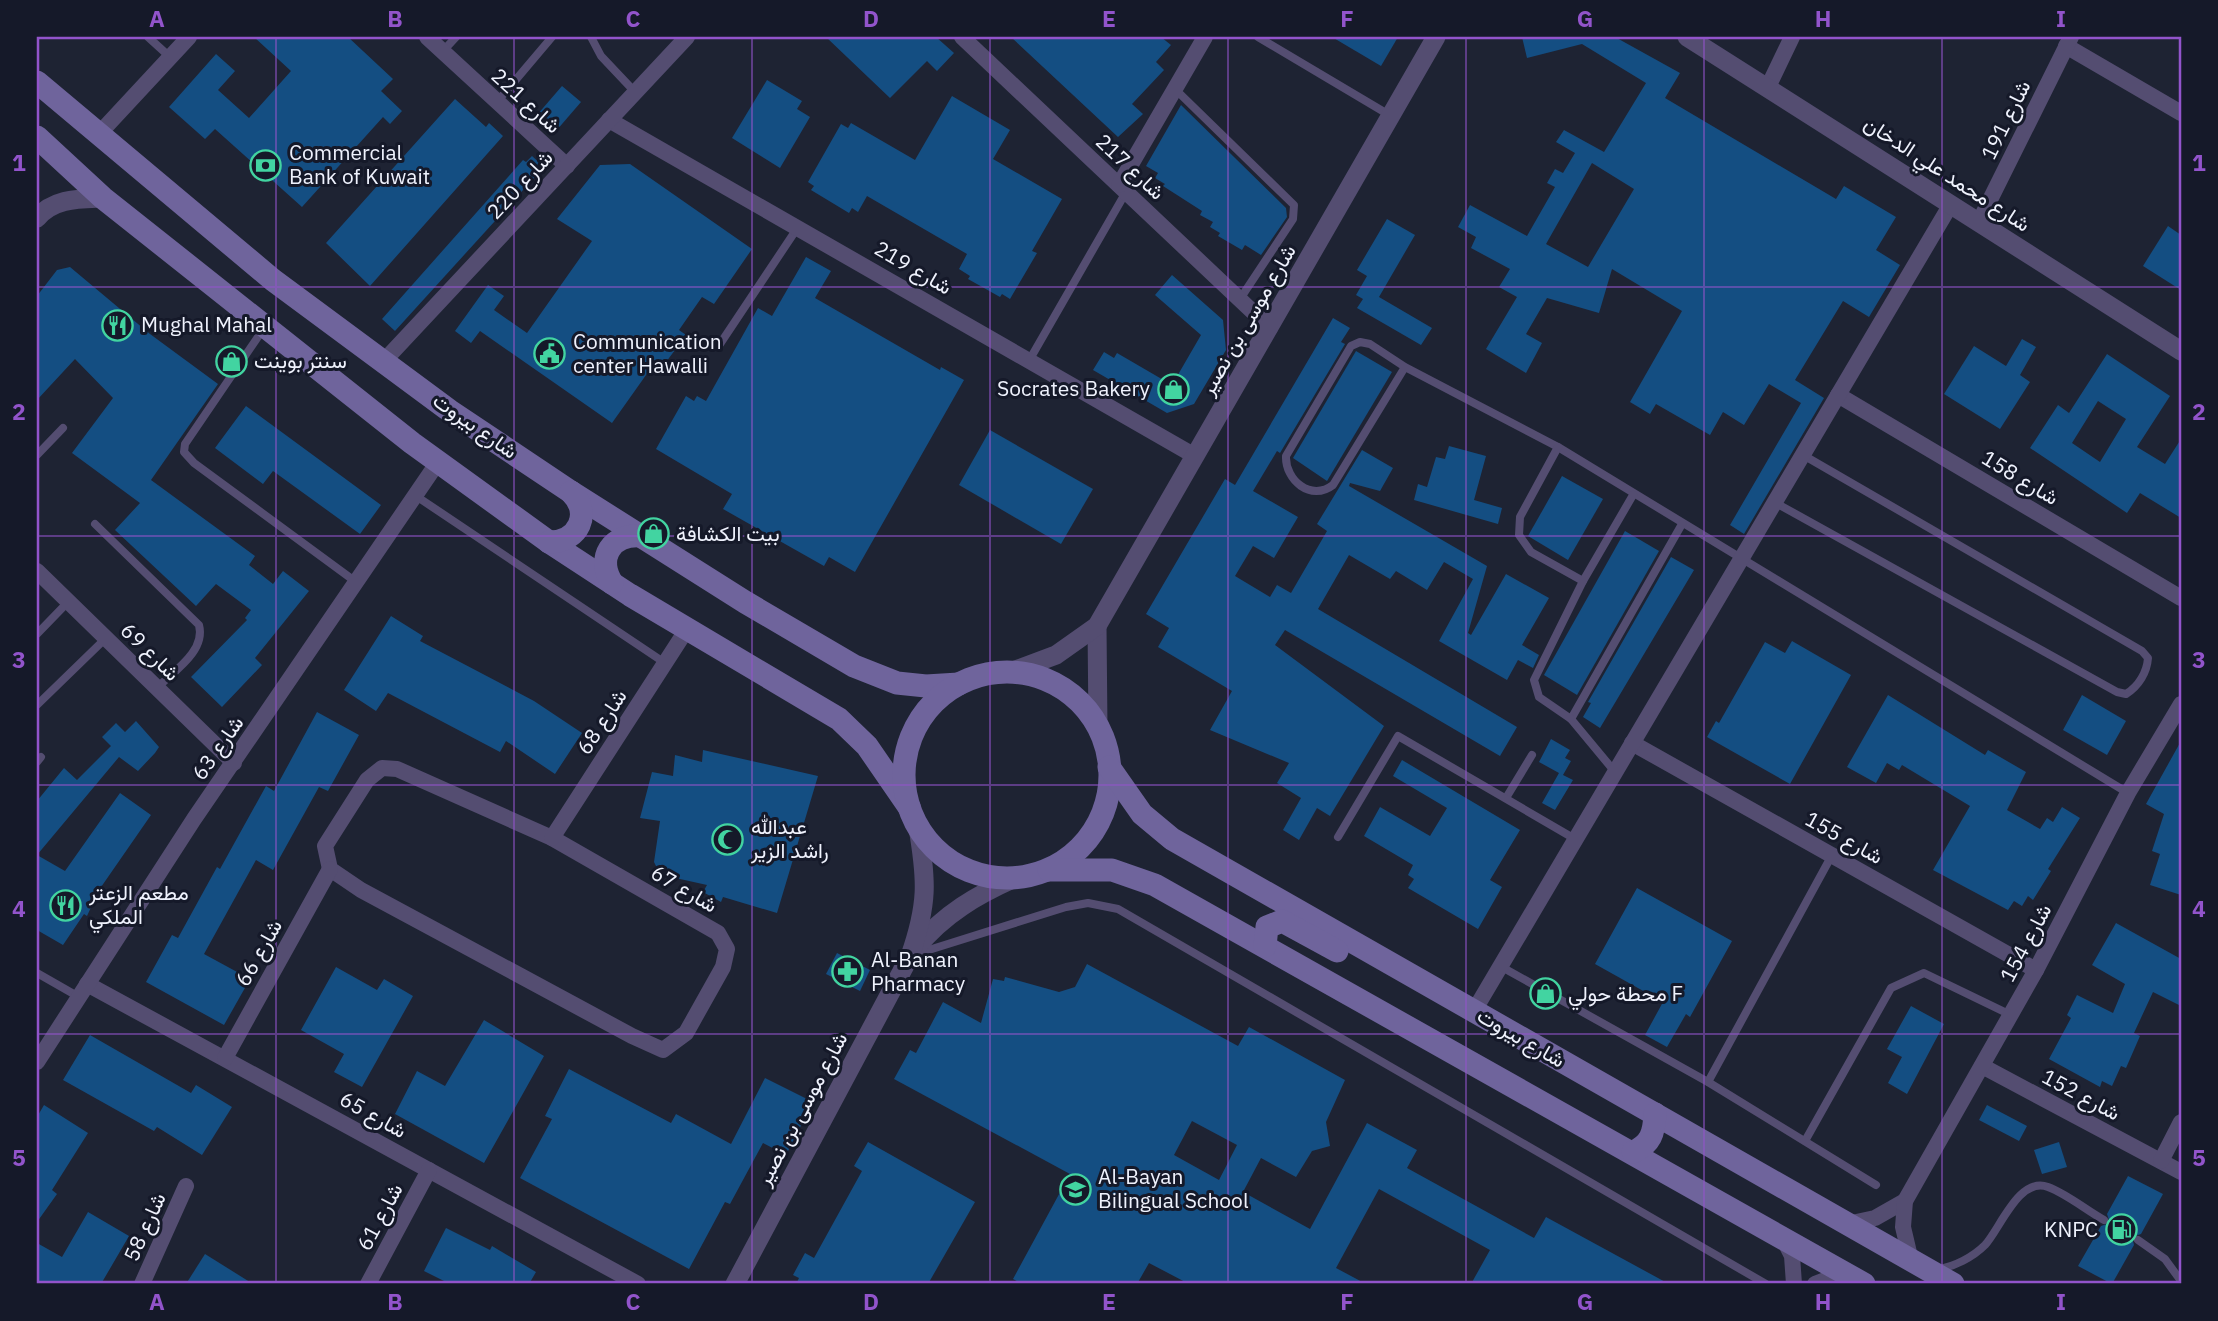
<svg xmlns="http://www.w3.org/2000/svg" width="2218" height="1321" viewBox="0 0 2218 1321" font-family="'IBM Plex Sans',Vazirmatn,sans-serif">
<rect width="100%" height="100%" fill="#1e2333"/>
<g fill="#144e82" fill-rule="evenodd">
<polygon points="254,37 348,37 393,79 381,91 402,111 390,124 383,117 302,207 215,129 205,139 169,107 216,54 235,71 218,90 249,118 291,71"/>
<polygon points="826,37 936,37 954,53 937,71 927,61 890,98"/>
<polygon points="1011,37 1161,37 1171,45 1156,62 1164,70 1132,104 1143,114 1118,137"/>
<polygon points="1332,37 1398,37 1381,66"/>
<path d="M1522,37H1615L1680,73L1665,98L1836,199L1844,186L1896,217L1876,250L1900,265L1869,317L1843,301L1795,380L1824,398L1744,534L1730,525L1801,403L1769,384L1744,425L1723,412L1710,435L1656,404L1650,414L1630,402L1682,311L1612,269L1599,313L1547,298L1526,334L1542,343L1526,373L1486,349L1517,297L1499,287L1510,269L1471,248L1476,237L1458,227L1470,205L1527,236L1555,187L1547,183L1555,169L1563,173L1575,153L1556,142L1564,130L1604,152L1646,83L1582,44L1527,58ZM1592,163L1634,189L1588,267L1546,244Z"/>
<polygon points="767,80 802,101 797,109 810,117 780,168 732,138"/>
<polygon points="562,86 581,102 556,131 537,115"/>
<polygon points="952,96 1010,130 993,159 1062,199 1032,251 1037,253 1010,299 1002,294 1000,297 968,279 970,276 959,269 967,254 867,196 858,212 852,208 849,213 811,190 814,186 808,182 841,124 848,128 851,123 915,160"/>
<polygon points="455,99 486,127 489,123 503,136 370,286 326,243"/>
<polygon points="1181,105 1286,208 1287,217 1261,255 1245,245 1242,250 1218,236 1220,233 1210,227 1213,222 1200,215 1202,211 1163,186 1165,184 1155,178 1158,173 1146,166"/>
<polygon points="532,156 544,167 395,331 382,319 523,160 526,162"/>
<polygon points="630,164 752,249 714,304 702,297 679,330 686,335 658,373 651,368 612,423 480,331 471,343 455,331 488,285 504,296 494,310 527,333 592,241 557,219 600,165"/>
<polygon points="1387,219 1415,235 1379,297 1432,328 1421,345 1357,308 1363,299 1356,295 1367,276 1357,270"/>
<polygon points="2168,226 2181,235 2181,290 2143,266"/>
<polygon points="806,257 831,271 815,298 940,370 941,367 964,380 855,572 829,557 824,566 723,509 732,494 656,449 686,396 694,401 697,396 706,401 758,308 772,316"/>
<polygon points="70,267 150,334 218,384 151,480 255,556 249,565 273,584 283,571 309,591 255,658 262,665 222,707 191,677 247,620 245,618 251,610 216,584 196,606 115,530 140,503 72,453 113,398 75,359 37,400 37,296 57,270"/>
<polygon points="1172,275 1223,320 1226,350 1194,404 1167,413 1093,370 1104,352 1114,358 1117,353 1172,385 1201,335 1155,295"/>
<polygon points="1333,318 1350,328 1341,342 1345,344 1280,453 1277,451 1253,491 1298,517 1274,558 1253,546 1235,576 1270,597 1277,585 1291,593 1327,531 1317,524 1362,450 1393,468 1380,491 1350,483 1349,486 1487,566 1468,633 1471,635 1506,574 1549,598 1522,645 1539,655 1533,668 1518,660 1507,680 1439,641 1473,579 1444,562 1427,590 1396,571 1390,579 1349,555 1318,609 1517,727 1500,756 1285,630 1275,645 1384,726 1330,816 1317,808 1299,840 1283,830 1301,798 1277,783 1289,763 1210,730 1232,691 1158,647 1169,628 1146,614 1225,479 1235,485"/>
<polygon points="2022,339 2036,347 2020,375 2030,382 2000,429 1944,394 1974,346 2006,366"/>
<polygon points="1356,351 1392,372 1327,481 1293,458"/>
<path d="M2107,354L2170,396L2137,447L2165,464L2181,439V518L2140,493L2127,513L2030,448L2058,405L2069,413ZM2098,401L2126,419L2100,462L2072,443Z"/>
<polygon points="246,406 381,505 360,534 273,471 263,484 215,448"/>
<polygon points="990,430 1093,489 1061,544 959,485"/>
<polygon points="1449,446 1486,456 1474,500 1502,508 1498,524 1414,500 1418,484 1427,487 1436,457 1445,459"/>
<polygon points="1562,476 1603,499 1568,560 1528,536"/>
<polygon points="1625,531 1659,551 1577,695 1544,675"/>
<polygon points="1671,557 1694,570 1600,728 1583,717 1591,703 1588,702"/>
<polygon points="391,616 423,636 420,641 534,701 582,733 555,774 506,741 500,752 388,693 376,711 344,690"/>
<polygon points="1792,641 1851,675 1790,784 1707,737 1716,721 1719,723 1765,642 1785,653"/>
<polygon points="1888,695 1985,755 1988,750 2026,772 2007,810 2040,829 2047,818 2053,822 2062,807 2080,818 2048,869 2051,871 2033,900 2028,896 2022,906 2014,901 2008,910 1933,870 1970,806 1902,765 1899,770 1887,763 1876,783 1847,767"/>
<polygon points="2082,695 2126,721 2107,755 2063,730"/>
<polygon points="317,712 359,735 328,791 319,787 273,870 256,860 204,954 250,979 224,1025 146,982 172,935 178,938 217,867 220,869 266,786 274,791"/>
<polygon points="136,721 159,747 155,753 138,771 119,757 37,855 65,871 120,793 151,815 99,890 87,916 84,914 63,945 37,930 37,801 64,768 77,780 111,746 102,737 116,723 125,732"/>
<polygon points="1551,739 1570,750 1565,758 1571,761 1563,775 1573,780 1555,810 1542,803 1559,773 1539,762"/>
<polygon points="2181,741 2181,895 2150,885 2160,854 2152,851 2164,814 2146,804"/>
<polygon points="703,750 818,776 777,913 723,897 721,902 703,892 707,885 671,877 672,871 657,868 654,862 660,821 640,818 652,772 673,776 675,755 702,762"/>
<polygon points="1402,760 1520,830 1490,880 1502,887 1478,929 1408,888 1414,879 1408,875 1413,865 1364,836 1380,807 1430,836 1447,808 1393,776"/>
<polygon points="1637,888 1732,941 1690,1017 1686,1014 1667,1047 1645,1035 1663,1002 1595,964"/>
<polygon points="2116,923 2181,959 2181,1006 2153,992 2134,1033 2140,1036 2126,1068 2121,1066 2112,1086 2102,1081 2100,1087 2049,1059 2071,1018 2067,1015 2077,995 2113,1013 2125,984 2092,965"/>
<polygon points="837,953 870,970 860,991 826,974"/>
<path d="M1087,964L1238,1046L1249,1027L1345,1080L1326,1122L1330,1146L1312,1151L1296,1177L1261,1158L1243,1192L1310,1229L1367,1123L1417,1150L1407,1168L1534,1238L1546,1217L1669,1284H1471L1490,1250L1379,1189L1336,1268L1366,1284H1189L1149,1263L1137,1284H1022L1013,1279L1070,1174L894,1079L910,1050L916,1053L943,1002L981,1023L993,979L1004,981L1005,977L1059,992L1075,987ZM1192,1121L1237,1145L1219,1180L1174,1155Z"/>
<polygon points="336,967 377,990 384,979 413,996 362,1087 334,1072 344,1054 301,1030"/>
<polygon points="1911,1006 1944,1024 1907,1094 1888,1083 1902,1057 1887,1049"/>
<polygon points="484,1020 544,1056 484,1163 395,1114 417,1071 445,1086"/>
<polygon points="90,1035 191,1093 196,1085 232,1107 202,1155 157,1127 154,1131 63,1080"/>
<polygon points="569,1069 671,1123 676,1114 731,1144 765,1078 813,1102 786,1155 763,1143 730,1204 725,1202 689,1269 520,1178 552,1119 545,1116"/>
<polygon points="44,1105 88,1133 52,1190 57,1194 37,1222 37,1117"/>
<polygon points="1987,1105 2027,1126 2019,1141 1979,1120"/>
<polygon points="868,1142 975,1202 928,1284 796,1284 799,1278 793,1275 805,1253 814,1258 862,1171 854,1166"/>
<polygon points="2059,1142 2067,1167 2042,1174 2034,1150"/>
<polygon points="2128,1176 2163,1194 2141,1234 2132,1237 2134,1245 2112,1284 2078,1266 2101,1226 2110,1223 2107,1214"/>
<polygon points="88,1212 129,1236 101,1284 37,1284 37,1243 62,1257"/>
<polygon points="446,1228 490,1250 492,1246 536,1272 529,1284 450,1284 424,1271"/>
<polygon points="205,1254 253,1284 186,1284"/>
</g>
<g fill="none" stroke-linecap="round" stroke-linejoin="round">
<g stroke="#544d71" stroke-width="8">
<polyline points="148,37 170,57"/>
<polyline points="591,37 601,56 635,92"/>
<polyline points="1258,37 1391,116"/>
<polyline points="443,51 456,37"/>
<polyline points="1175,89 1294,205 1293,219 1240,299"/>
<polyline points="497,102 552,37"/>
<polyline points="264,328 185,444 184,452 194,463 356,582"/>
<polyline points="720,344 798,227"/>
<polyline points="1030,359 1126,192"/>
<path d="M1405,367L1333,485C1311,502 1285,480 1286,456L1351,346L1360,342L1370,344L1405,367L1558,447L2128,793"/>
<polyline points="1558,447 1520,517 1519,535 1531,552 1583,581"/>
<polyline points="37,455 63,428"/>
<polyline points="416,496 665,663"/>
<path d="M1774,502L2117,692L2126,694C2139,686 2147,672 2148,658L2142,651L1803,455"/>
<path d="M95,524L199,625C206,651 174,671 157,688"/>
<polyline points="37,634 68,602"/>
<polyline points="37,705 106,638"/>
<polyline points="1571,719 1682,524"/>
<polyline points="37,762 41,757"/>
<polyline points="1615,772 1571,719 1539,697 1534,680 1583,581 1633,495"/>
<polyline points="1506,798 1532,755"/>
<polyline points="1338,837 1398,736 1575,839"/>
<polyline points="916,954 1066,907 1088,903 1118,909 1766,1284"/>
<polyline points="1500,966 1708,1082 1876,1185"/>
<polyline points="37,973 79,997"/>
<polyline points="1708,1082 1832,855"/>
<polyline points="1805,1141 1891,988 1924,973 2011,1015"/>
<polyline points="2138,1240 2165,1259 2181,1281"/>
<path d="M1938,1269C1954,1267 1973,1257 1985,1245C2000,1229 2019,1176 2048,1187C2067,1194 2086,1210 2104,1220"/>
</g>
<g stroke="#544d71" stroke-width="16">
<polyline points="427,37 567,166"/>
<polyline points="962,37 1270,328"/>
<polyline points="2066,46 2181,113"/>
<polyline points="1768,87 1792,37"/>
<polyline points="609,120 1195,456"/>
<polyline points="97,136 189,37"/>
<polyline points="1119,185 1205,37"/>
<polyline points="1979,222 2071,37"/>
<polyline points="383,362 687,37"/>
<polyline points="1838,395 2181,598"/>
<polyline points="37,571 234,763"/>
<polyline points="1632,743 2036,970"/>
<polygon points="382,768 397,769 552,838 718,933 727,949 723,967 686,1033 663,1050 632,1036 361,890 330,869 325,846 367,780"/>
<polyline points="552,838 687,629"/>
<polyline points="87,984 638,1284"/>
<polyline points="1474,1011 1951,204"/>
<polyline points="225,1058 330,869"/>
<polyline points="37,1062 194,819 438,462"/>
<polyline points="1982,1066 2181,1172"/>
<polyline points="2161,1161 2181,1122"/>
<polyline points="1847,1224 1875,1218 1905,1201"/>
<polyline points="1783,1238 1792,1256 1794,1284"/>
<polyline points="1911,1261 1903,1227 1905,1201 2036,970 2128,793 2181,704"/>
<polyline points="142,1284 186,1186"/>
<polyline points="368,1284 429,1170"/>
<polyline points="1815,1284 1843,1273"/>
</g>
<g stroke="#544d71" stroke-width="19">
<polyline points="1687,37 2181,351"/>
<path d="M37,218C54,198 79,199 103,198"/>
<polyline points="1097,626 1098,728"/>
<polyline points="1010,672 1056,655 1097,626 1436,37"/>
<path d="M917,947C944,914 977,895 1015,878"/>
<path d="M735,1284L910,956C928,904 927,881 918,828"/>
</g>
<g stroke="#6f649c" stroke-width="23">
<polyline points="37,82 273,280 450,411 571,492 745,602 854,666 897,683 926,686 959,684"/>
<polyline points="37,137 103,198 412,443 549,542 630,595 839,719 867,746 909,807"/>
<path d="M549,542C579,542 592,513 571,492"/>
<path d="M612,583C596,557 612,534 641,536"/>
<circle cx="1007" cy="775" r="103"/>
<polyline points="1109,767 1142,814 1172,839 1953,1284"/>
<polyline points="1049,870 1112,870 1155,885 1864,1284"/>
<polyline points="1265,946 1267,927 1282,921 1337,951"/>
<path d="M1633,1152C1651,1144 1654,1133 1655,1114"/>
</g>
</g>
<path fill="none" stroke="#9254cb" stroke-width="2" stroke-opacity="0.55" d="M276,37V1284M514,37V1284M752,37V1284M990,37V1284M1228,37V1284M1466,37V1284M1704,37V1284M1942,37V1284M37,287H2181M37,536H2181M37,785H2181M37,1034H2181"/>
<defs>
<symbol id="bank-ring" viewBox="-11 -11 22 22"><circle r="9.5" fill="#151929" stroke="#42d4a1" stroke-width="1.5"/><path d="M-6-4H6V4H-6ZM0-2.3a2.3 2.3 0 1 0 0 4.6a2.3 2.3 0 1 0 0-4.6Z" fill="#42d4a1"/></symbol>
<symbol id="restaurant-ring" viewBox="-11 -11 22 22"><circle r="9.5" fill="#151929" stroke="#42d4a1" stroke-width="1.5"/><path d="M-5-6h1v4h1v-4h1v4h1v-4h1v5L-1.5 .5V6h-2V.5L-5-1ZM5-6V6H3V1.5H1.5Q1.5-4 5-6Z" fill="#42d4a1"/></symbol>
<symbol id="civic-ring" viewBox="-11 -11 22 22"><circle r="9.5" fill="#151929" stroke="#42d4a1" stroke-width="1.5"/><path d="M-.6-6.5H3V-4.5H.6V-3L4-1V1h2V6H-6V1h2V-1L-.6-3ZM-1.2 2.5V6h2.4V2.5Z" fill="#42d4a1"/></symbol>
<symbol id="shop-ring" viewBox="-11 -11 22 22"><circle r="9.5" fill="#151929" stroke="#42d4a1" stroke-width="1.5"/><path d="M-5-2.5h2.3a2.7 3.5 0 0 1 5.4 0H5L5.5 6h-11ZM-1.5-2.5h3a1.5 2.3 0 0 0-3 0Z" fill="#42d4a1"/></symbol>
<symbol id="mosque-ring" viewBox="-11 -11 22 22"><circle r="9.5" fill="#151929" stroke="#42d4a1" stroke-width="1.5"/><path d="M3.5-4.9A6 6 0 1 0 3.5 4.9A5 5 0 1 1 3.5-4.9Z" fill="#42d4a1"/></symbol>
<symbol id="pharmacy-ring" viewBox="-11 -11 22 22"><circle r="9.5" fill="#151929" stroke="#42d4a1" stroke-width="1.5"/><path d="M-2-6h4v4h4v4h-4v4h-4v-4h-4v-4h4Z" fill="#42d4a1"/></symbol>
<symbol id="school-ring" viewBox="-11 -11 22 22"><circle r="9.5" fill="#151929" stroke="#42d4a1" stroke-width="1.5"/><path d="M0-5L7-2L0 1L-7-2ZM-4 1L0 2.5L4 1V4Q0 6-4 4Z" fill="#42d4a1"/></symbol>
<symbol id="fuel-ring" viewBox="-11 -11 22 22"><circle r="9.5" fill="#151929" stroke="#42d4a1" stroke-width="1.5"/><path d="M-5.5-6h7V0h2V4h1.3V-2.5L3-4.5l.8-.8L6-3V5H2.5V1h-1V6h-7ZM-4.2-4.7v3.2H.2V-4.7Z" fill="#42d4a1"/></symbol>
</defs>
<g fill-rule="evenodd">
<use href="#bank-ring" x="248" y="148" width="35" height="35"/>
<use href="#restaurant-ring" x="100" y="308" width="35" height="35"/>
<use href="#civic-ring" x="532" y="336" width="35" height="35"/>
<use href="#shop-ring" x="214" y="344" width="35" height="35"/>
<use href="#shop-ring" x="1156" y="372" width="35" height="35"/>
<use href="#shop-ring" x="636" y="516" width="35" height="35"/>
<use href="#mosque-ring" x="710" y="822" width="35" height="35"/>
<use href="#restaurant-ring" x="48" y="888" width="35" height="35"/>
<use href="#pharmacy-ring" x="830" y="954" width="35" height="35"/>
<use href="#shop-ring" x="1528" y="976" width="35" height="35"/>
<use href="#school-ring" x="1058" y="1172" width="35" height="35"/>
<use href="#fuel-ring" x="2104" y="1212" width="35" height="35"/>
</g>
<g text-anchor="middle" stroke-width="6" stroke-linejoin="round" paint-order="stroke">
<g font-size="21" fill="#eff2fd" stroke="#151929">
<text transform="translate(526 101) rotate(42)" y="7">شارع 221</text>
<text transform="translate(2006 120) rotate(-64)" y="7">شارع 191</text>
<text transform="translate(1130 167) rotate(43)" y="7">شارع 217</text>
<text transform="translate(1947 174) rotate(33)" y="7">شارع محمد علي الدخان</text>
<text transform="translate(520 185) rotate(-47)" y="7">شارع 220</text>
<text transform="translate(913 268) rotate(30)" y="7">شارع 219</text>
<text transform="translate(1248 320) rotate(-60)" y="7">شارع موسى بن نصير</text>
<text transform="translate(475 426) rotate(35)" y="7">شارع بيروت</text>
<text transform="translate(2020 478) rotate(31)" y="7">شارع 158</text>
<text transform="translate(150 652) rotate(44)" y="7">شارع 69</text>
<text transform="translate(602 722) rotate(-57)" y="7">شارع 68</text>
<text transform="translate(218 748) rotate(-55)" y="7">شارع 63</text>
<text transform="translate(1844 838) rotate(29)" y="7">شارع 155</text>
<text transform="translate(684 889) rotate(30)" y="7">شارع 67</text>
<text transform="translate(2026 943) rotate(-62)" y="7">شارع 154</text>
<text transform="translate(259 953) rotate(-61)" y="7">شارع 66</text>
<text transform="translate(1521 1038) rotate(30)" y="7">شارع بيروت</text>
<text transform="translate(2081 1095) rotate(28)" y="7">شارع 152</text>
<text transform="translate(802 1109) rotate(-62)" y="7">شارع موسى بن نصير</text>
<text transform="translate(373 1115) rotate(29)" y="7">شارع 65</text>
<text transform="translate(380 1217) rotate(-62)" y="7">شارع 61</text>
<text transform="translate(145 1227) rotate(-66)" y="7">شارع 58</text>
</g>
<g font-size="21" fill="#eff2fd" stroke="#151929" text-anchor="start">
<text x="289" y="160">Commercial<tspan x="289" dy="24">Bank of Kuwait</tspan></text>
<text x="141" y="332">Mughal Mahal</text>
<text x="573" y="349">Communication<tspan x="573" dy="24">center Hawalli</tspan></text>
<text x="254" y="368">سنتر بوينت</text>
<text x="1150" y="396" text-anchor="end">Socrates Bakery</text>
<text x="676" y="541">بيت الكشافة</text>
<text x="751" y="834">عبدالله<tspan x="751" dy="24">راشد الزير</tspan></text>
<text x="89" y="900">مطعم الزعتر<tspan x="89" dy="24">الملكي</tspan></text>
<text x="871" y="967">Al-Banan<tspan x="871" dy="24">Pharmacy</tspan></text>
<text x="1568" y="1001">محطة حولي F</text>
<text x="1098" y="1184">Al-Bayan<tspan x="1098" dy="24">Bilingual School</tspan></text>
<text x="2098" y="1237" text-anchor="end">KNPC</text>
</g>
</g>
<rect width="2218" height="1321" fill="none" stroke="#151929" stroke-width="77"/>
<rect x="38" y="38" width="2142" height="1244" fill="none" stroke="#9254cb" stroke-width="2.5"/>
<g font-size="23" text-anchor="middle" font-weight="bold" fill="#9254cb">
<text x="157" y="27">A</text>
<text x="395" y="27">B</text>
<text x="633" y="27">C</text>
<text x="871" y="27">D</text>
<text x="1109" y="27">E</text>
<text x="1347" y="27">F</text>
<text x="1585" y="27">G</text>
<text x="1823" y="27">H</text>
<text x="2061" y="27">I</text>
<text x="19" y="171">1</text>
<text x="2199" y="171">1</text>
<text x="19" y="420">2</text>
<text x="2199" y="420">2</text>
<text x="19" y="668">3</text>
<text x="2199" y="668">3</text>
<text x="19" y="917">4</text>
<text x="2199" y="917">4</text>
<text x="19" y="1166">5</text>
<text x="2199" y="1166">5</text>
<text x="157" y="1310">A</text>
<text x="395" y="1310">B</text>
<text x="633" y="1310">C</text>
<text x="871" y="1310">D</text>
<text x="1109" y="1310">E</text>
<text x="1347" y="1310">F</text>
<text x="1585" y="1310">G</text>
<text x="1823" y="1310">H</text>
<text x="2061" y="1310">I</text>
</g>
</svg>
